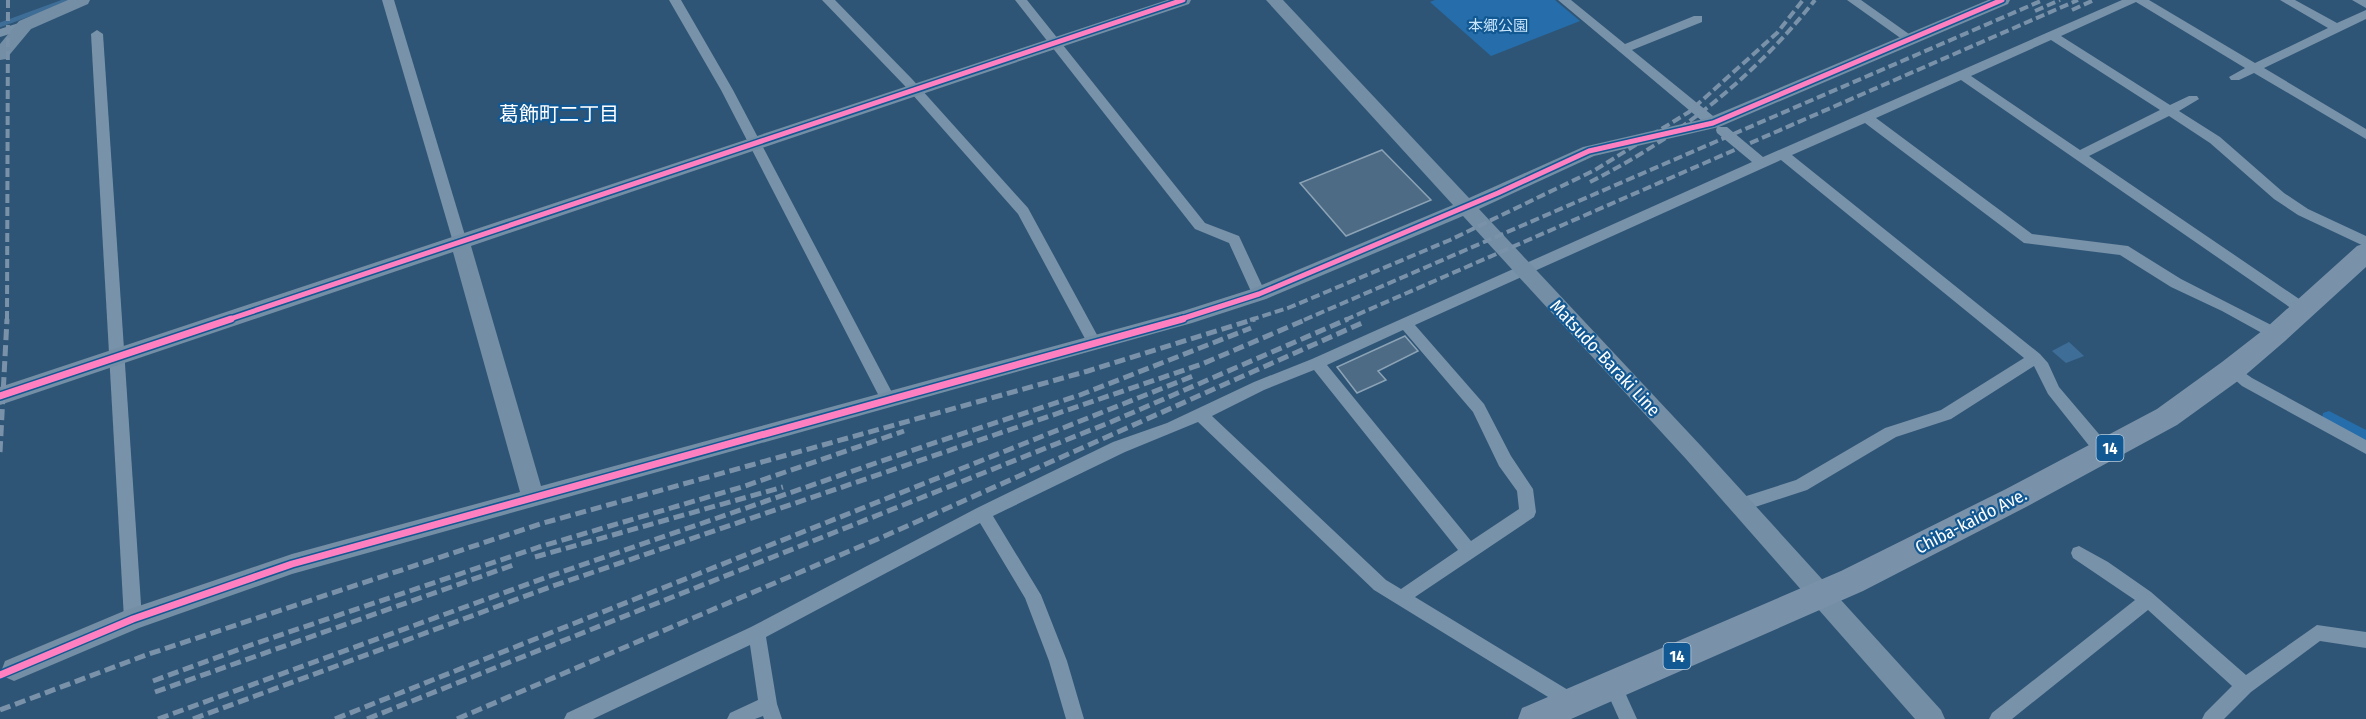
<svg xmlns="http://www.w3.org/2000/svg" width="2366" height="719" viewBox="0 0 2366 719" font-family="'Fira Sans Condensed','Noto Sans JP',sans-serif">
<rect width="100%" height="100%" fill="#2f5576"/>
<g fill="#256eab">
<polygon points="1435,0 1555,0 1580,21 1491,56 1430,2"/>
<polygon points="2329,411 2366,430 2366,441 2322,420 2323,413"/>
</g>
<polygon fill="#3e6e98" points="2069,342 2084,356 2066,363 2052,351"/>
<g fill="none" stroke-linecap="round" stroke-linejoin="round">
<polyline stroke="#3e6e98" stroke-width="4.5" points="0,25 68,0"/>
</g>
<g fill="#4d6b85" stroke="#8ca3b6" stroke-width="1.5">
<polygon points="1382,150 1431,200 1346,236 1300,183"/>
<polygon points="1405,336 1418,351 1378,371 1386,380 1357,393 1337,367"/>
</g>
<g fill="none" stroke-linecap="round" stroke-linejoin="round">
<g fill="#7892a9" fill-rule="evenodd">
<polygon points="382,0 394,0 467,242 465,246 460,247 453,242"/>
<polygon points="669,0 681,0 733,90 896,400 893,404 883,404 721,90"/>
<polygon points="822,0 835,0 912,79 1028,208 1102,344 1100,348 1090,348 1018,214 904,85"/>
<polygon points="1015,0 1027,0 1205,223 1239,236 1266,294 1264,298 1254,298 1229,243 1195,229"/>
<polygon points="1558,0 1571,0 1625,44 1694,16 1702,16 1702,22 1632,50 1718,120 1719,123 1718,126 1708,126"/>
<polygon points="1847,0 1861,0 1916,39 1914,42 1906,42"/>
<path d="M2122,0H2149L2255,63L2328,28L2280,0H2295L2337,23L2366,10V19L2264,68L2366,129V139L2254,73L2239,80H2231L2229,77L2245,68L2136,2L2061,36L2170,105L2189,96H2197L2199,99L2179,111L2220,137L2284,193L2308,209L2366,236V247L2298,215L2274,199L2210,143L2169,116L2089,156L2308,305L2310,309L2308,313H2298L1961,80L1876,118L2032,234L2128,246L2181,279L2281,330L2283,334L2281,338H2271L2222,311L2171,287L2120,255L2024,243L1865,123L1792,155L2040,354L2048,363L2059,387L2110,447L2112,452L2110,457L2104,459L2098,457L2048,394L2034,366L1951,419L1896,437L1807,490L1740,512L1734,510L1732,505L1734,500L1796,480L1885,428L1941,410L2024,358L1781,160L1415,325L1484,404L1511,456L1533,489L1536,512L1534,517L1415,597L1578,696L1581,702L1578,708L1572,711L1566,708L1374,590L1198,422L1125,452L993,516L1041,595L1067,661L1084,719H1066L1049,661L1025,598L980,523L766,637L777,704L782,719H764L763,716L755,719H727L730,713L758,700L750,645L593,719H564L567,713L751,627L977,508L1113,442L1167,423L1254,382L1312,359L1752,162L1717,133L1716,130L1717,127H1727L1763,157ZM2051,40L2160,110L2080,150L1971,76ZM1403,330L1473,412L1499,466L1517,491L1519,509L1471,541L1327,365ZM1314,370L1458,550L1401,589L1386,580L1212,416L1264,390Z"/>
<polygon points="2352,0 2366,0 2366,8"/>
<polygon points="25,21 29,22 29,28 0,37 0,29"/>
<polygon points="97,30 103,34 142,619 139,625 133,627 127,625 124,619 91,34"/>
<polygon points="2232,364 2252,378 2366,440 2366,454 2242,386 2224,370 2227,366"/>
<polygon points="2079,546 2108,562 2151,592 2246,675 2317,625 2366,632 2366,648 2320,641 2251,692 2224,719 2202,719 2205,713 2232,686 2148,610 2012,719 1989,719 1992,713 2135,600 2073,558 2071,553 2073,548"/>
<polygon points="1612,675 1618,677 1637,719 1619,719 1603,683 1606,677"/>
</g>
<g fill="#738ea5" fill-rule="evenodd">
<polygon points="68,0 90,0 88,4 31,29 6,59 0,60 0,44 19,21"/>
<polygon points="1167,0 1191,0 1189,4 471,246 541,486 1183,311 1252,289 1453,205 1266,0 1283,0 1469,198 1583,147 1708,118 1988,0 2010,0 2008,4 1719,127 1594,156 1479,209 1702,447 1941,710 1945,719 1915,719 1686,459 1463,216 1266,299 1192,323 292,574 139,628 14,681 5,677 2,669 5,661 124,611 292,554 520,492 453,252 0,405 0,387"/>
</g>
<polygon fill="#7a92a9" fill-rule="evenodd" points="2366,243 2366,267 2285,341 2242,378 2177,425 2026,507 1863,591 1571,719 1518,719 1522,708 1841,571 2006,489 2157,409 2222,362 2267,327 2357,246"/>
<g stroke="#7a92a9" stroke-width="4" stroke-dasharray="9 4" stroke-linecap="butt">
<polyline points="2072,10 2094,0"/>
<polyline points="2035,11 2060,0"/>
<path d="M1590,182C1679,137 1753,78 1815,0"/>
<polyline points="7,320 8,0"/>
<polyline points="1250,320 1288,308 1450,240 1595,170 1689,112 1777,33 1803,0"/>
<polyline points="1304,320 2043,0"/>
<polyline points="1345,320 2078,0"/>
</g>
<g stroke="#7a92a9" stroke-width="5" stroke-dasharray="11 5" stroke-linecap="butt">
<polyline points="0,452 7,319"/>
<polyline points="535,557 783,487"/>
<polyline points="153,681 248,646 539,547 742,487 904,431"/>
<polyline points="155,692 516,564"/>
<polyline points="0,710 146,655 540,524 1088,371 1255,319"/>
<polyline points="158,719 547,577 925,446 1080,395 1251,328"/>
<polyline points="193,719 550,587 1202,364 1307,319"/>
<polyline points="335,719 1193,376"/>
<polyline points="367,719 1111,422 1348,319"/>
<polyline points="457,719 887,535 1362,323"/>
</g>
<defs>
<g id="cycleway-far1">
<polyline points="227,320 1183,0"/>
<polyline points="1178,320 1259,294 1498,193 1589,151 1713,123 2002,0"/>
</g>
<g id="cycleway">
<polyline points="0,396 231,319"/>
<polyline points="0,675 133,619 292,564 1183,319"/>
</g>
</defs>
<use href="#cycleway-far1" stroke="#125893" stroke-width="8"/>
<use href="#cycleway" stroke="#125893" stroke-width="10"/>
<use href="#cycleway-far1" stroke="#ff80c0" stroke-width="5"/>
<use href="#cycleway" stroke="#ff80c0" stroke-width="7"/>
</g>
<g text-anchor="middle" stroke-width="4.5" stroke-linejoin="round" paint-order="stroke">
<g font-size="15" fill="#c7e5fd" stroke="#125893">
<text x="1498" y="31">本郷公園</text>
</g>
<g fill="#125893" stroke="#b8cddf" stroke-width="1.5">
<rect x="2096.5" y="435" width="27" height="26" rx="4.5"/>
<rect x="1663.5" y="643" width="27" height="26" rx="4.5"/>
</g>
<g font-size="16" font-weight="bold" fill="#fff">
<text x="2110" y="454">14</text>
<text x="1677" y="662">14</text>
</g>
<g font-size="18" fill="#fff" stroke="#125893">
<text transform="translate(1605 358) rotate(47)" y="6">Matsudo-Baraki Line</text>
<text transform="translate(1971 521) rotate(-27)" y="6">Chiba-kaido Ave.</text>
</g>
<g font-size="20" fill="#fff" stroke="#125893">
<text x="559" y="121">葛飾町二丁目</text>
</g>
</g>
</svg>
